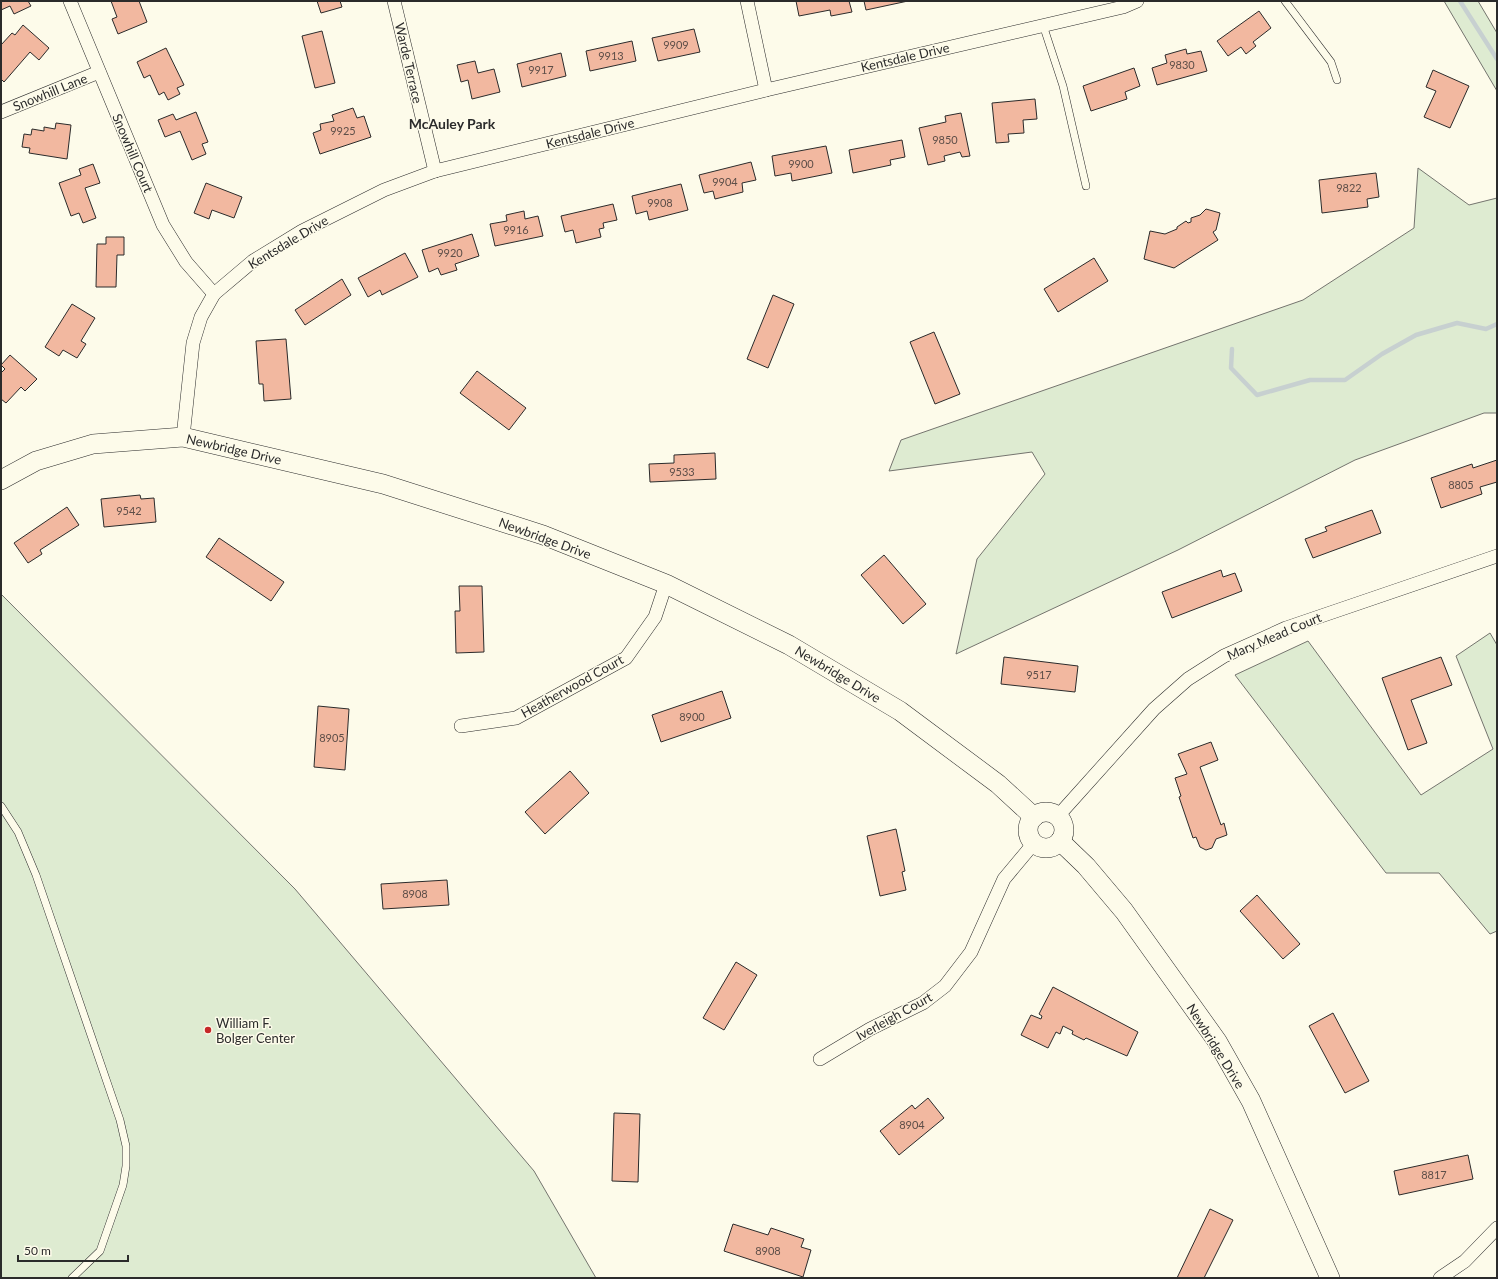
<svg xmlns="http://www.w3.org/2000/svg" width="1498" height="1279" viewBox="0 0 1498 1279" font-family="Lato,sans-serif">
<rect width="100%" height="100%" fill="#fdfbea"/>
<g fill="#deebd1" stroke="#74746e">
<polygon points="1444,1 1478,1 1497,33 1497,91"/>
<polygon points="1418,168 1469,205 1497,198 1497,413 1484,413 1355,460 1178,550 956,654 977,559 1045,474 1032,452 889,471 901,440 1303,300 1414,228"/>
<polygon points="1,594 295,889 534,1171 596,1278 1,1278"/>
<polygon points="1490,633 1497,645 1497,931 1490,934 1439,873 1386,873 1235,675 1308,641 1421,795 1493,749 1456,656"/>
</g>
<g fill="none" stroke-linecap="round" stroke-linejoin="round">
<g stroke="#c7d0d0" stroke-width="4.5">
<polyline points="1460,1 1497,59"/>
<polyline points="1232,349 1231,368 1257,395 1310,380 1345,380 1382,354 1416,335 1457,323 1486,329 1497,324"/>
</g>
</g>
<g fill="#f2b8a0" stroke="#2b2b2b">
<polygon points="1,1 28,1 31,6 14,14 10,6 1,10"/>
<polygon points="111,1 139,1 147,22 118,34 112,19 117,17"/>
<polygon points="317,1 340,1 342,7 321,13"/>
<polygon points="796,1 849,1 852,12 831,16 830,10 799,16"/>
<polygon points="864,1 908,1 866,10"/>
<polygon points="1259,11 1271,28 1253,42 1256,46 1246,54 1241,47 1228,56 1217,41"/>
<polygon points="23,25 49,48 39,60 30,52 4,82 1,79 1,45 12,33 15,35"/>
<polygon points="694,29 700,52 658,61 652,38"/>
<polygon points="322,31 335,83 315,88 302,36"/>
<polygon points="632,41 636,61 590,71 586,51"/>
<polygon points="166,48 184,85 177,88 180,94 168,100 164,92 159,95 150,75 144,78 137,62"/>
<polygon points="1186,49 1187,54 1201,51 1207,71 1157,85 1152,68 1167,63 1165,55"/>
<polygon points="561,53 566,76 522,87 517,64"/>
<polygon points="475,61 478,73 494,69 500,92 472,99 468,80 461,82 457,65"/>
<polygon points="1134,68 1140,86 1125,92 1127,99 1091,111 1083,86"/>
<polygon points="1433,70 1469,86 1450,128 1424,117 1436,91 1426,87"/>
<polygon points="1035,99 1037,119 1023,120 1024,133 1008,134 1009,142 996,143 992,103"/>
<polygon points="353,108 357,118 364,116 371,137 320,154 313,133 321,130 320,124 334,121 332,115"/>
<polygon points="196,112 208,142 202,144 206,154 192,160 180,131 165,137 158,120 173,114 176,120"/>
<polygon points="961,113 970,156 962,157 960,152 944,156 945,161 928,165 919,128 946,122 945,116"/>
<polygon points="56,123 71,125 67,159 29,153 30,148 22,147 24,134 31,135 32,129 44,131 44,127 55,129"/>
<polygon points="902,140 905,157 890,160 891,165 853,173 849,150"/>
<polygon points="826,146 832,173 792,181 791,173 775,176 772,156"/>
<polygon points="751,162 756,180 742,183 743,192 715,199 713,191 704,193 699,175"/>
<polygon points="93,164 100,183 85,188 96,218 83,223 79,213 71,216 59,183 81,175 79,169"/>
<polygon points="1376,173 1379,197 1367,199 1368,207 1322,213 1319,180"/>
<polygon points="206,183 242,197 234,218 212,210 209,219 194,213"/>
<polygon points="681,184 688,210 649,220 647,211 636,214 632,196"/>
<polygon points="613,204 617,220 603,223 604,228 599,229 601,237 576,243 573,230 565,232 561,216"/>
<polygon points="1206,209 1220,213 1216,230 1213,232 1218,240 1174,268 1144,259 1150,231 1165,234 1177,229 1177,227 1186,221 1188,223 1191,222 1191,218 1200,215"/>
<polygon points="524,211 525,219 538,216 543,236 495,246 490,224 507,221 506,215"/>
<polygon points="472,234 479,256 455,264 457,270 441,275 438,268 429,272 422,250"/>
<polygon points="106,237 124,237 124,255 117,255 116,287 96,287 97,244 106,244"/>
<polygon points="405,253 418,277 382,295 380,290 368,297 358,278"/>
<polygon points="1094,258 1108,281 1058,312 1044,289"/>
<polygon points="342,279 351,295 305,325 295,310"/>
<polygon points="773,295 794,304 768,368 747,359"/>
<polygon points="72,304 95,318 81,341 86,344 77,358 63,350 59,356 45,347"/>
<polygon points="934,332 960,394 935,404 910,342"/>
<polygon points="286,339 291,399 264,401 263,384 259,384 256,341"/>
<polygon points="10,355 37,379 25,391 21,387 6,403 1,399 1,373 5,369 1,365"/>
<polygon points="477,371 526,408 509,430 460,393"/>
<polygon points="715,453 716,479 650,482 649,464 674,463 674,455"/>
<polygon points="1497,460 1497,482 1480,487 1482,494 1441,508 1431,478 1472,464 1473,468"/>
<polygon points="140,495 141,499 154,498 156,522 104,527 101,499"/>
<polygon points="67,507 79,525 40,550 42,554 28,563 14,543"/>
<polygon points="1372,510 1381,533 1313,558 1305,539 1327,531 1325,527"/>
<polygon points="219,538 284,582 271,601 206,557"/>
<polygon points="884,555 926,604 903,624 861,575"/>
<polygon points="1221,570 1223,577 1235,573 1242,591 1172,618 1162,592"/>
<polygon points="459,586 482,586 484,652 456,653 455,611 460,611"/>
<polygon points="1004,657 1078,666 1075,692 1001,684"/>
<polygon points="1441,657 1452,685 1411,700 1427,743 1408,750 1382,678"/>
<polygon points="722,691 731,718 661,742 652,715"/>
<polygon points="318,706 349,709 345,770 314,767"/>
<polygon points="1211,742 1218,760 1200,767 1221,825 1224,823 1227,835 1216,839 1212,848 1206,850 1200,847 1196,837 1193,838 1179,797 1181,796 1175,778 1187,774 1178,754"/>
<polygon points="570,771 589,793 545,834 525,812"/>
<polygon points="896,829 905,871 902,872 906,890 880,896 867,836"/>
<polygon points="447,880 449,905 383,909 381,884"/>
<polygon points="1257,895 1300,944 1283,959 1240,911"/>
<polygon points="736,962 757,975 724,1030 703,1018"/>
<polygon points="1053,987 1138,1032 1127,1056 1086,1038 1084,1040 1072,1034 1073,1031 1063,1026 1060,1034 1056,1032 1048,1048 1021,1035 1031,1015 1041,1019 1042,1016 1039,1014"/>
<polygon points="1333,1013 1369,1081 1345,1093 1309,1026"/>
<polygon points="928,1098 944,1118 899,1155 880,1131 912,1105 915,1109"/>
<polygon points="614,1113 640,1114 638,1182 612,1181"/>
<polygon points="1468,1155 1473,1179 1399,1195 1394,1171"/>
<polygon points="1210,1209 1233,1220 1204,1278 1177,1278"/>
<polygon points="733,1224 768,1235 771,1228 804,1239 801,1247 811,1250 803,1277 724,1251"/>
</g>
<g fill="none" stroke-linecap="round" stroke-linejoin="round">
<defs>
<g id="lane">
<polyline points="1285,1 1331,62 1337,80"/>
<polyline points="1043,25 1063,86 1086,186"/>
<polyline points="1,806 18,832 36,875 120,1120 126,1146 126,1166 123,1185 100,1251 72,1278"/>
</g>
<g id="street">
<polyline points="70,1 163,225 186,262 214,294"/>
<polyline points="394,1 435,171"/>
<polyline points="747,1 766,90"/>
<polyline points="1,112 99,72"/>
<polyline points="183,437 193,343 201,317 214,294 253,261 302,231 384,190 435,171 766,90 1123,7 1137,1"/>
<polyline points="461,726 516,718 626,658 655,617 666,584"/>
<polyline points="1058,816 1154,709 1188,679 1224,656 1286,628 1497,556"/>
<polyline points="820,1059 870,1029 923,1003 945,986 971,952 1004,879 1034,843"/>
<polyline points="1440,1278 1465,1261 1497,1228"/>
</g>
<g id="secondary">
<polyline points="1,480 36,461 93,444 183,437 383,484 543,535 666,584 789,645 900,711 998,784 1034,817"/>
<circle cx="1046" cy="830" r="18"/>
<polyline points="1060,841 1086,866 1124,911 1217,1041 1251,1101 1330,1278"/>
</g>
</defs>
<use href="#lane" stroke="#2b2b2b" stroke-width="8"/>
<use href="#street" stroke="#2b2b2b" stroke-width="14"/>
<use href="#secondary" stroke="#2b2b2b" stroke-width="20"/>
<use href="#lane" stroke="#fdfbea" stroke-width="7"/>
<use href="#street" stroke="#fdfbea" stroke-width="13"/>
<use href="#secondary" stroke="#fdfbea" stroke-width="19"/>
</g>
<circle fill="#c62828" stroke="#fdfbea" stroke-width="1.5" cx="208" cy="1030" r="4"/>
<g text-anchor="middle" stroke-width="3" stroke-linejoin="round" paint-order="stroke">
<g font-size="11" fill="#5d4e48">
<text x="676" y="49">9909</text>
<text x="611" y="60">9913</text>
<text x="1182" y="69">9830</text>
<text x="541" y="74">9917</text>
<text x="343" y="135">9925</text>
<text x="945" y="144">9850</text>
<text x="801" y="168">9900</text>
<text x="725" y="186">9904</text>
<text x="1349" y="192">9822</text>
<text x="660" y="207">9908</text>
<text x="516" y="234">9916</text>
<text x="450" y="257">9920</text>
<text x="682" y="476">9533</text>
<text x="1461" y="489">8805</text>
<text x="129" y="515">9542</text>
<text x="1039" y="679">9517</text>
<text x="692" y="721">8900</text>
<text x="332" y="742">8905</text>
<text x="415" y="898">8908</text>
<text x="912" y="1129">8904</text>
<text x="1434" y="1179">8817</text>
<text x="768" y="1255">8908</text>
</g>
<g font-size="13" fill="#2b2b2b" stroke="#fdfbea">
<text transform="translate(905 57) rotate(-13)" y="5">Kentsdale Drive</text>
<text transform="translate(409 63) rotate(77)" y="5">Warde Terrace</text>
<text transform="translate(50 92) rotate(-22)" y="5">Snowhill Lane</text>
<text transform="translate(590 133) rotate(-14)" y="5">Kentsdale Drive</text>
<text transform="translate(133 153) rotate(67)" y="5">Snowhill Court</text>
<text transform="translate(288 242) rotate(-31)" y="5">Kentsdale Drive</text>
<text transform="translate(234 449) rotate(13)" y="5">Newbridge Drive</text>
<text transform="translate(545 538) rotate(20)" y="5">Newbridge Drive</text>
<text transform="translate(1274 636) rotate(-23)" y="5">Mary Mead Court</text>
<text transform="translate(838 674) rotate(31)" y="5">Newbridge Drive</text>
<text transform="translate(572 686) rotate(-29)" y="5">Heatherwood Court</text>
<text transform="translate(894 1016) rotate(-29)" y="5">Iverleigh Court</text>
<text transform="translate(1216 1046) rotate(58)" y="5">Newbridge Drive</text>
</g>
<g font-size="13" fill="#2b2b2b" stroke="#fdfbea" text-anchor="start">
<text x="216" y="1028">William F.<tspan x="216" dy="15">Bolger Center</tspan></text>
</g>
<g font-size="14" font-weight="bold" fill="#2b2b2b" stroke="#fdfbea">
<text x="452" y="129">McAuley Park</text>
</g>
</g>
<rect width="1498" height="1279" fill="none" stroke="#2b2b2b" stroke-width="4"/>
<path d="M18 1255v6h110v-6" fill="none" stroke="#2b2b2b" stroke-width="2"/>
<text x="24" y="1255" font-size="12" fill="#2b2b2b" stroke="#fdfbea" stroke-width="3" paint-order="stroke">50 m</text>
</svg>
